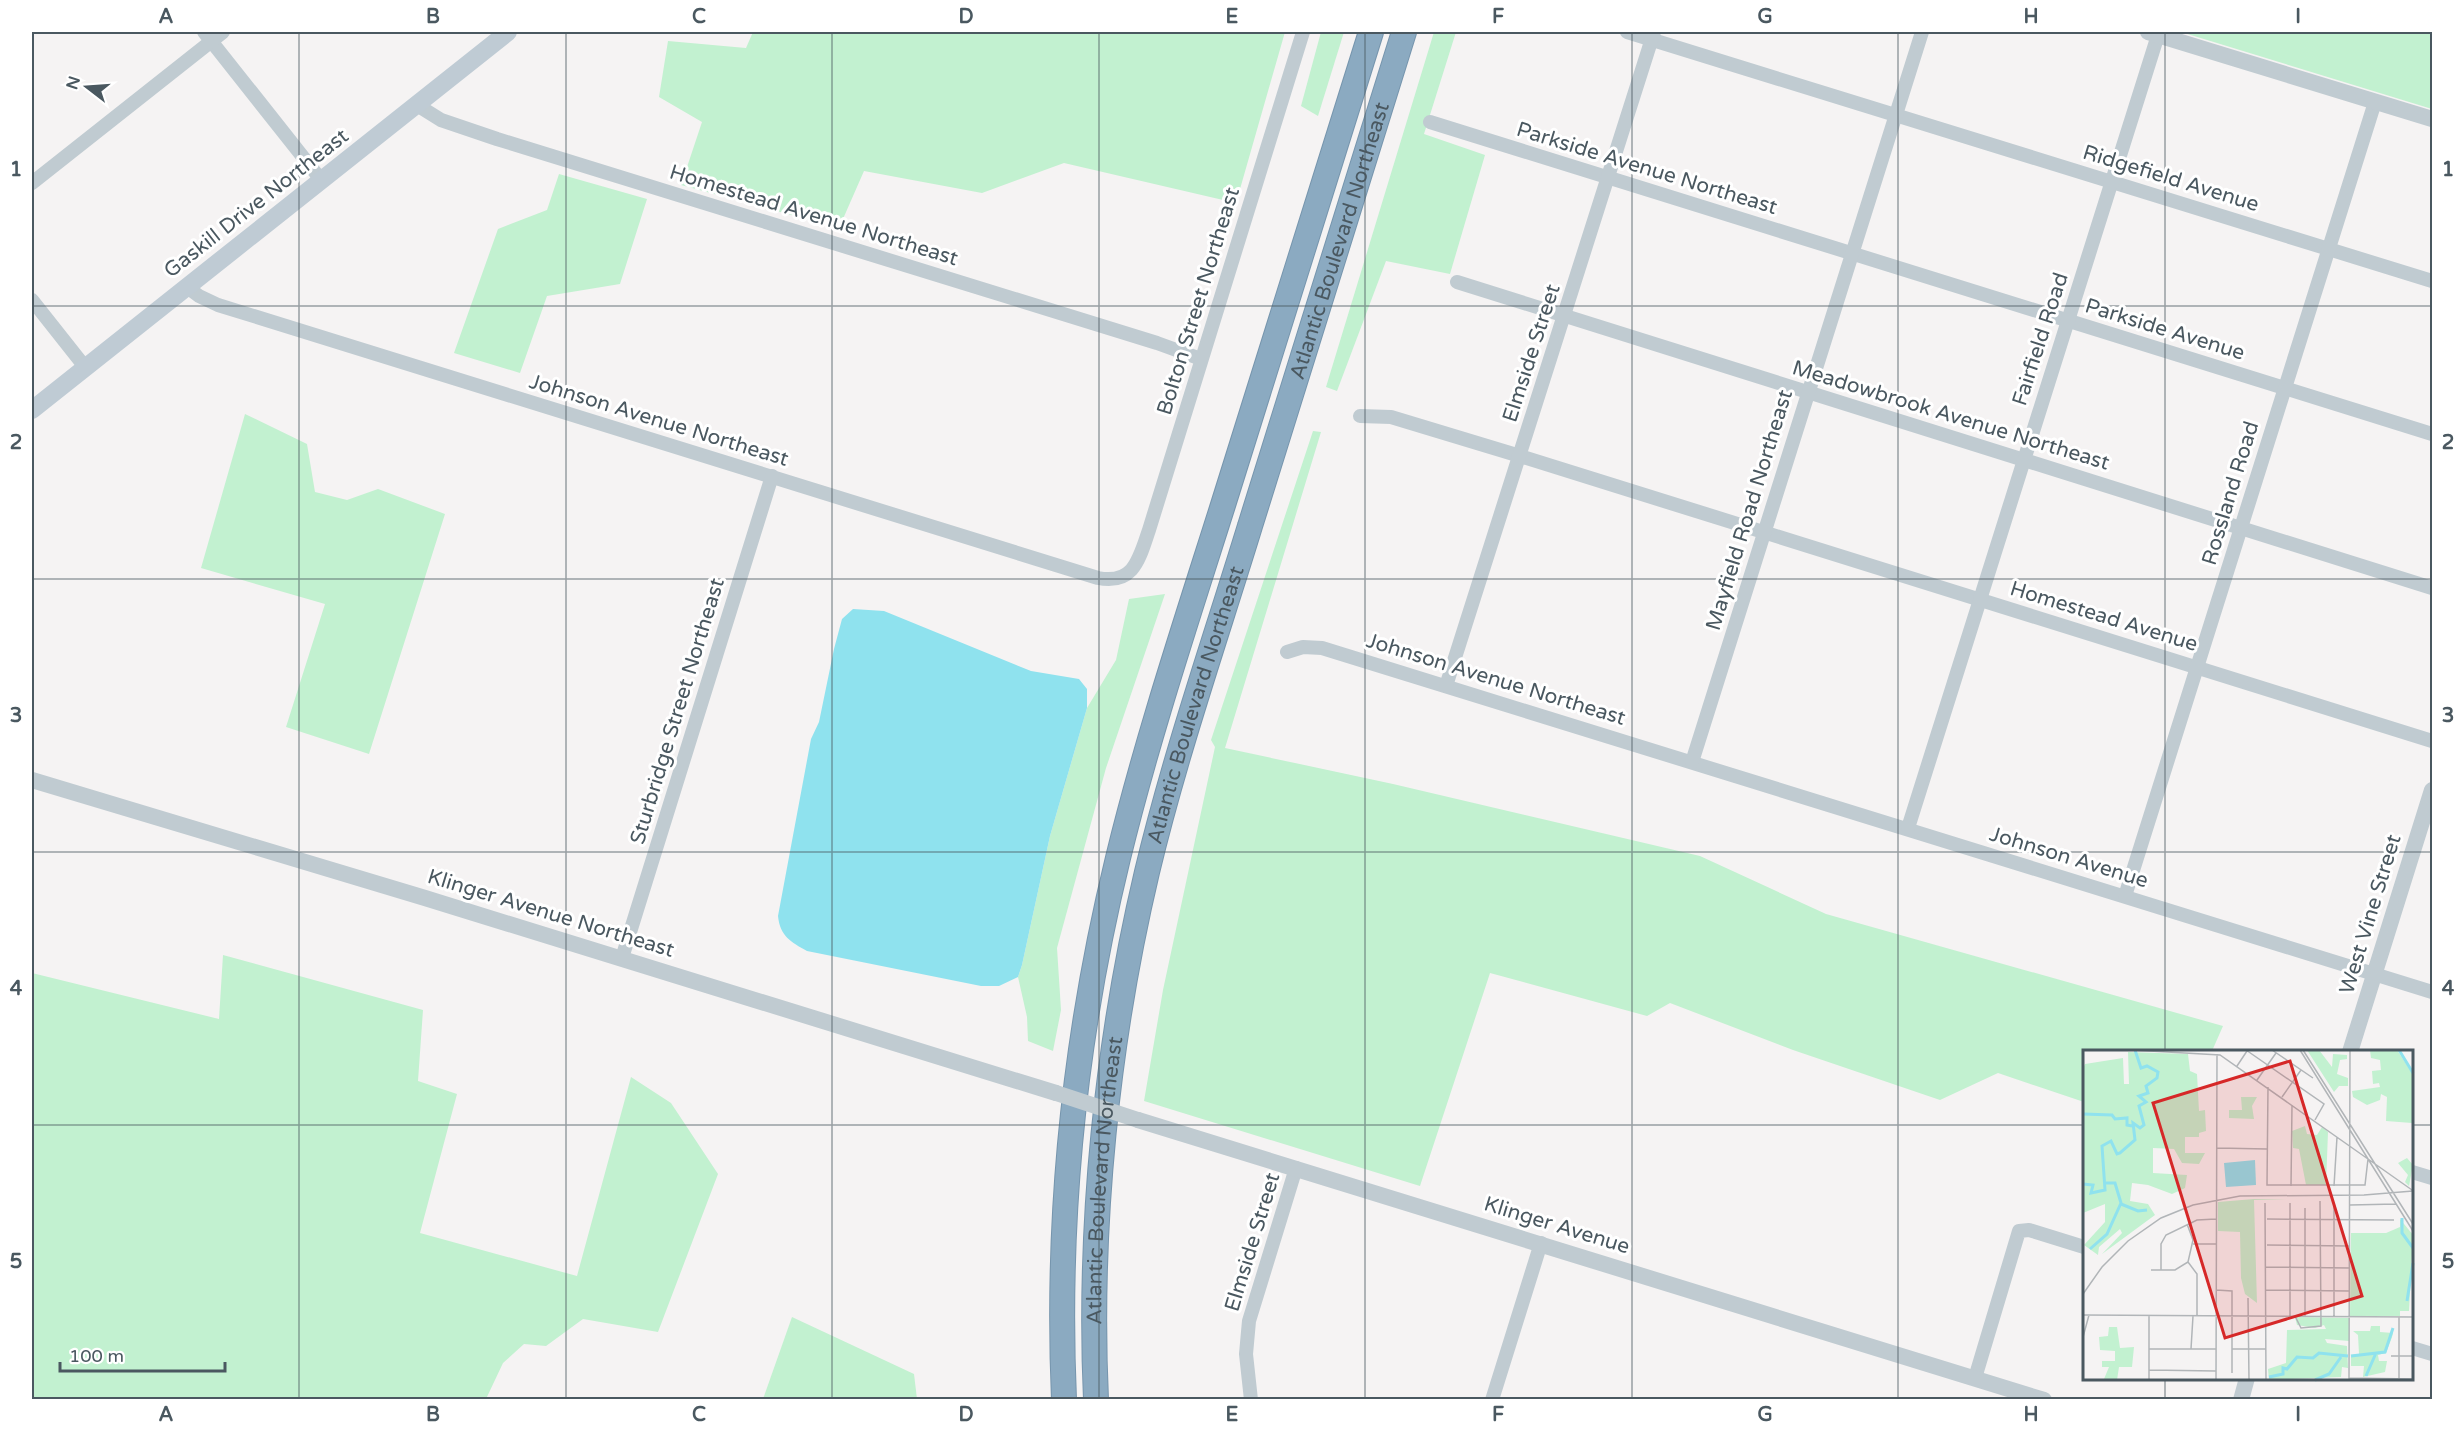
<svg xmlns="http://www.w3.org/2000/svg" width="2464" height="1431" viewBox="0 0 2464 1431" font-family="'Varela Round',sans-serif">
<rect width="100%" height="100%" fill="#f5f3f3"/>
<g fill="#c2f1d0">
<polygon points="753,32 1285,32 1236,203 1064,163 982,193 864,171 839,228 681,185 702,122 659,97 668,41 746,48"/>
<polygon points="1321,32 1344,32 1318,116 1301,106"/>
<polygon points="1434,32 1456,32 1424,134 1485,155 1450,274 1386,261 1337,391 1326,387"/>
<polygon points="2181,32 2432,32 2432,109"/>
<polygon points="559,174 647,199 620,284 547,296 520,373 454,353 498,229 547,210"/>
<polygon points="245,414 307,444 315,492 347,500 378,489 445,514 369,754 286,727 325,604 201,568"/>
<polygon points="1313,431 1321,432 1225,748 1393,784 1700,856 1826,914 2223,1026 2212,1051 2084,1052 2084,1102 1998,1073 1940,1100 1793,1050 1670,1003 1647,1016 1490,973 1420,1186 1144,1101 1163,990 1215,747 1211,740"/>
<polygon points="1165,594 1106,768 1057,948 1061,1010 1053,1051 1028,1041 1027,1017 1018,977 1022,965 1050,836 1087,708 1116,660 1129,599"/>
<polygon points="223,955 423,1010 418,1081 457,1094 420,1233 577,1276 631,1077 671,1103 718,1174 658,1332 583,1319 546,1346 524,1344 503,1363 486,1399 32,1399 32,973 219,1019"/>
<polygon points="792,1317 914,1374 917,1399 763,1399"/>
</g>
<path fill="#8fe2ee" d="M853,609L884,611L1031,671L1079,679L1087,689V708L1050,836L1022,965L1018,977L999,986H981L807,951C791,942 780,936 778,916L811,739L819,722L834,649L842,619Z"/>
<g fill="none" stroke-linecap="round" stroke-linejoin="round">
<defs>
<g id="motorway">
<path d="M1064,1400C1056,1219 1075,1034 1118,858C1147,739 1186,622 1223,505C1273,347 1322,189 1371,32"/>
<path id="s1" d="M1096,1400C1088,1226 1107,1041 1147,872C1175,755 1215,640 1250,526C1302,361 1354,196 1404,32"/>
</g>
</defs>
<use href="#motorway" stroke="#7695ad" stroke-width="26"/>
<g stroke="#c0cbd1" stroke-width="14">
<polyline points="204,32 322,181"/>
<polyline points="1627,32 2432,281"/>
<polyline points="417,105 441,120 497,139 1157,343 1201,359"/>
<polyline points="1430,122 2432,434"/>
<polyline points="32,183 223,32"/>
<polyline points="1457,282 2432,588"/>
<path d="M187,287L199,296L218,305L1098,578C1134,585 1139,559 1149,530L1303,32"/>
<polyline points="32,300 85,367"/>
<polyline points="1360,416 1391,417 1520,456 2432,741"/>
<polyline points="1287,652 1303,647 1322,648 2432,992"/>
<polyline points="1446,686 1654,32"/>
<polyline points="1692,762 1922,32"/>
<polyline points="1908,828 2158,35"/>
<polyline points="2125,896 2375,102"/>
<polyline points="622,958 772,476"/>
<polyline points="2412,1172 2432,1178"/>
<polyline points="2412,1348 2432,1354"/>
<polyline points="1975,1378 2019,1231 2029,1230 2084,1247"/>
<polyline points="1251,1400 1246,1354 1249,1321 1296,1168"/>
<polyline points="1492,1400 1541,1243"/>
</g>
<g stroke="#c0cbd1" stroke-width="16">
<polyline points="2148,32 2432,119"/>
<polyline points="32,780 425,898 1056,1093"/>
<polyline points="2350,1052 2432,790"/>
<polyline points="1138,1120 2044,1400"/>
<polyline points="2241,1400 2247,1378"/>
</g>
<polyline stroke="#bfcbd4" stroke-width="18" points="32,410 508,32"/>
<use href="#motorway" stroke="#8baac1" stroke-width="24"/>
<polyline stroke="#c0cbd1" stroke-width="16" points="1056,1093 1138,1120"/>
</g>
<path fill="none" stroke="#4a5860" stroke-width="1.5" stroke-opacity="0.55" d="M299,32V1400M566,32V1400M832,32V1400M1099,32V1400M1365,32V1400M1632,32V1400M1898,32V1400M2165,32V1052M32,306H2432M32,579H2432M32,852H2432M32,1125H2084M2412,1125H2432M2165,1378V1400"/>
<g text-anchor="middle" stroke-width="6" stroke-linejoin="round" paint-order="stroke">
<g font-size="21" fill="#4a5860" stroke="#fff">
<text transform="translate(1647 168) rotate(17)" y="7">Parkside Avenue Northeast</text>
<text transform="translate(2171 178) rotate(17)" y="7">Ridgefield Avenue</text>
<text transform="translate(256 203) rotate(-38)" y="7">Gaskill Drive Northeast</text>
<text transform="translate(814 215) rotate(17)" y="7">Homestead Avenue Northeast</text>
<text dy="7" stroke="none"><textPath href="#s1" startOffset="1192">Atlantic Boulevard Northeast</textPath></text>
<text transform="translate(1198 301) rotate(-73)" y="7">Bolton Street Northeast</text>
<text transform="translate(2165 329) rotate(17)" y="7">Parkside Avenue</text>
<text transform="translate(2040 339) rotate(-72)" y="7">Fairfield Road</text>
<text transform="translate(1531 353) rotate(-72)" y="7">Elmside Street</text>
<text transform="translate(1951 415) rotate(17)" y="7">Meadowbrook Avenue Northeast</text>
<text transform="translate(659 420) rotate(17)" y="7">Johnson Avenue Northeast</text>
<text transform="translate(2230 493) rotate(-73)" y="7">Rossland Road</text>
<text transform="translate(1749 510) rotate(-73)" y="7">Mayfield Road Northeast</text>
<text transform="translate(2104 616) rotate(17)" y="7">Homestead Avenue</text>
<text transform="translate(1496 679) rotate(17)" y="7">Johnson Avenue Northeast</text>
<text dy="7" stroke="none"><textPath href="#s1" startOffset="706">Atlantic Boulevard Northeast</textPath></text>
<text transform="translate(677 711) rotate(-73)" y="7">Sturbridge Street Northeast</text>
<text transform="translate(2069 857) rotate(17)" y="7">Johnson Avenue</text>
<text transform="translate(551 913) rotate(17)" y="7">Klinger Avenue Northeast</text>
<text transform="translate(2370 914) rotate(-73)" y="7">West Vine Street</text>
<text dy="7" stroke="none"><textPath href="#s1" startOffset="220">Atlantic Boulevard Northeast</textPath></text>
<text transform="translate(1557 1225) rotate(17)" y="7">Klinger Avenue</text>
<text transform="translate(1252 1242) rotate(-73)" y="7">Elmside Street</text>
</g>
</g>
<g transform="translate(2083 1050)">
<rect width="330" height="330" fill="#f5f3f3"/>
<path d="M224,0H236L249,17L250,4L264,5V9L257,10L254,24L265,28V36H256L251,42ZM287,0H314L329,23V73L303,71L304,47L298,44L297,50L284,55L270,47L269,41L297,37L296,33L290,34L289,21L298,20L297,10L288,8ZM45,2L105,4L107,21L114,24L116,61L122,60L123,81L116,83V87H102V103H122L116,114L99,113L91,99L70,98V123L104,125L102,138L89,144L65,135L49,133L47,151L65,154L72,165L19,204L39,183L37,179L16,197L15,205L1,195L22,172V154L0,163V19L2,14L40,8L41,34H46ZM158,47H174L169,56L171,69L146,68V60H159ZM222,76L224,84L234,85L239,77L245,82L243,135H223L216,99L210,98L209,81ZM324,108L330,115L326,136L322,132L325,125L315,113ZM171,149L204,150H171L174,253L162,244L158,228L157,182L135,181V152ZM317,169L330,185L326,261H317V266H267L268,183H303L317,177ZM212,267L266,268V291L242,289L244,293L264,296L265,318L259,317L258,327L186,330L185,319L203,313L204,280L243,279L241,275L232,278L214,275ZM288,276H297V282L310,283L309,287L303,303L295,305L296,311H304L302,322L280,327L281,316H268V305L276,304L275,285L270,281H287ZM26,277H34L37,298L51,297L49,317H36L34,330L21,329L26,317H19V311H32V301L17,300L16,287L25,286Z" fill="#c2f1d0"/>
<path d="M172,110L173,135L143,137L141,113Z" fill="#8fe2ee"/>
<path fill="none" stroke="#8fe2ee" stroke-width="3" d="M316,0L330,23M0,64L29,65L32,69L44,68V75L49,76M0,134L10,135L8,143L22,140L19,96L28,91L34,104L37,103L52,90L50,73L57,78L61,75L56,56L63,52L56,46L65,43L63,36L74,28L75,22L64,16L58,18L52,0M38,154L55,161L64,160M319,168V183L330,198M7,199L24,184L38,153L32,133H23M324,251L330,213M268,306L302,302L310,278M283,326L293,303M186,327L200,324V318L204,319L214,307L230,308L236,303L265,306M232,330L246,324L258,307"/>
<path fill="none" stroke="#b1b5b8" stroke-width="1.5" d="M49,0L137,5L285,109M163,0L241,54L232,70M189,0L230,28M217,0L330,181M220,0L330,174M154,16L164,1M174,30L193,3M185,37L184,135H282L285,109L329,140M199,47L218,20M134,98L184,99M208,136L209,55M251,136L254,87M182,153L183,330M207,153V266M251,153V267M267,155L313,154M184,169L311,170M110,194H133M184,195L267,196M105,212L114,224V266M183,217L267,218M68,220H92L105,212L110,190L104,174M78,220V194L83,185L114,170L133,169M133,240L149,241V323M183,240L266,241M0,244L19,217L45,191L78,168L110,155L157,146L281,145L330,141M165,248L166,330M0,265L330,267M212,266L218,278L238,276L237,151M222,266V158M66,299H133M108,299L110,266M149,299H183M308,306H330M66,320L133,321M0,324V287L6,265M266,328L330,329M66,330V265M133,330L134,4M266,330L267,0M316,330V267"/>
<path fill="#d62828" fill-opacity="0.15" stroke="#d62828" stroke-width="3" d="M207,11L279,246L142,288L70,53Z"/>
<rect width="330" height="330" fill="none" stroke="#4a5860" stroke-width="3"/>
</g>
<rect width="2464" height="1431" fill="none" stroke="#ffffff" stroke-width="66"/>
<g transform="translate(87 87) rotate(287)" stroke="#ffffff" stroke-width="4.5" paint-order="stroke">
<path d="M0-4.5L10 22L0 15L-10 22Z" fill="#4a5860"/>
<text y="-9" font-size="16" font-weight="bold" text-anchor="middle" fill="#4a5860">N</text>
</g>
<path d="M60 1362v9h165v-9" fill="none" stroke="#4a5860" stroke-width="3"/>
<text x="69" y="1362" font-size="18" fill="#4a5860" stroke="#ffffff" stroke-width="4.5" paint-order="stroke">100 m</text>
<rect x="33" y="33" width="2398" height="1365" fill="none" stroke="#4a5860" stroke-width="2"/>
<g font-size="20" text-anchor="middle" font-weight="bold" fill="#4a5860">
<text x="166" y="23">A</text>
<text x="433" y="23">B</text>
<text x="699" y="23">C</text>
<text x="966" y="23">D</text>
<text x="1232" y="23">E</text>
<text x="1498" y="23">F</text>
<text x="1765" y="23">G</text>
<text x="2031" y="23">H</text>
<text x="2298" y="23">I</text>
<text x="16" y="176">1</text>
<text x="2448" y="176">1</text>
<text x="16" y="449">2</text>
<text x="2448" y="449">2</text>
<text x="16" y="722">3</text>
<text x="2448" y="722">3</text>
<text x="16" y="995">4</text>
<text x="2448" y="995">4</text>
<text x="16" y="1268">5</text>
<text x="2448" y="1268">5</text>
<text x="166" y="1421">A</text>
<text x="433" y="1421">B</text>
<text x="699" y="1421">C</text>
<text x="966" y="1421">D</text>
<text x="1232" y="1421">E</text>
<text x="1498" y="1421">F</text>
<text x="1765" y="1421">G</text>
<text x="2031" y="1421">H</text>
<text x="2298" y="1421">I</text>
</g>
</svg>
